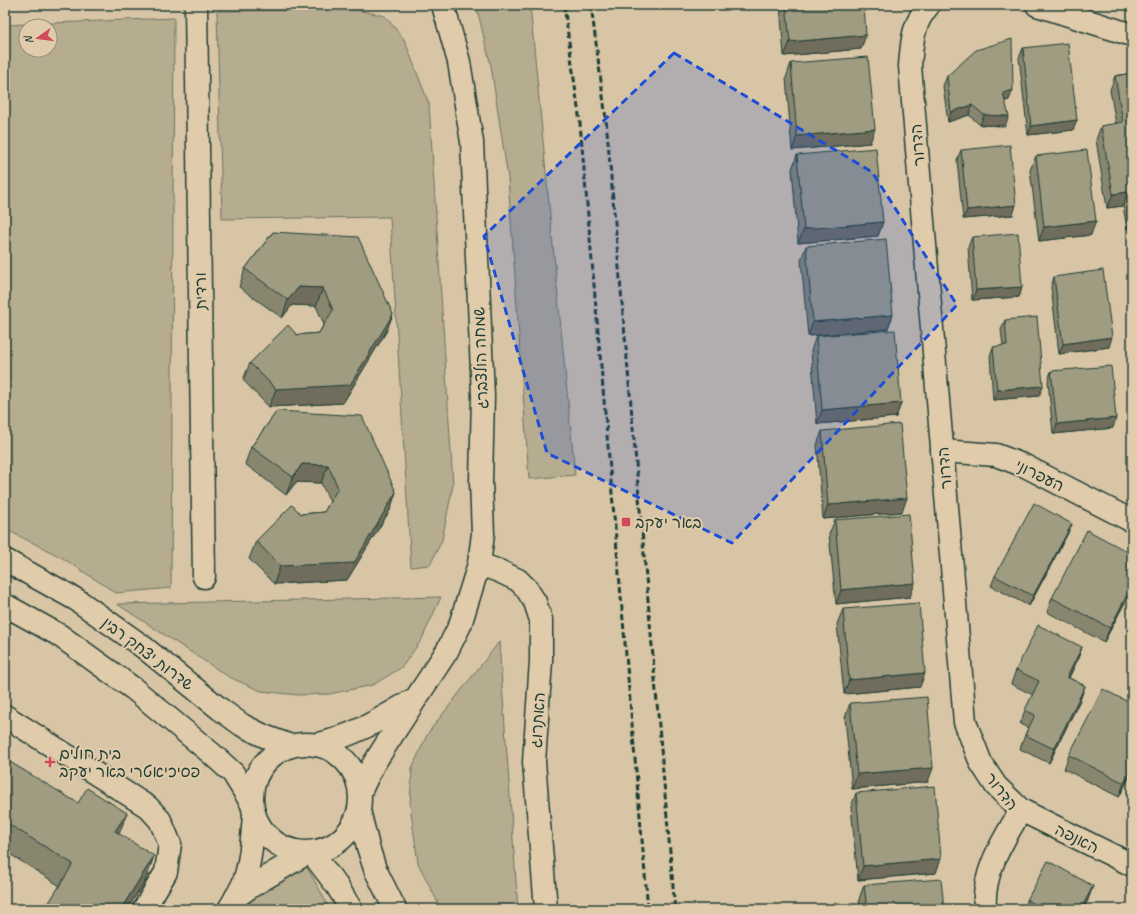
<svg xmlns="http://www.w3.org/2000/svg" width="1137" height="914" viewBox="0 0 1137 914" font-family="Caveat,'Playpen Sans Hebrew',sans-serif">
<rect width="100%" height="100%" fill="#d8c5a5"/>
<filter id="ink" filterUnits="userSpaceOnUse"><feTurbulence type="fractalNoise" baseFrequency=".025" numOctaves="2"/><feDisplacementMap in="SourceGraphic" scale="8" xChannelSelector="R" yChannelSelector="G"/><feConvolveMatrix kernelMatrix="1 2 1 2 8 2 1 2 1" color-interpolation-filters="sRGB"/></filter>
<g filter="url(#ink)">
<g fill="#b6ac90" stroke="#6a7462" fill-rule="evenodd">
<polygon points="476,5 530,5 575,475 529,479 508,178 491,66"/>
<polygon points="357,10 385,16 404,39 429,104 453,485 442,540 430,565 411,567 390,217 222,219 217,11"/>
<path d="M174,18L171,588L116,593L61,557L5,529V25ZM26,26H50V50H26Z"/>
<polygon points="441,597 422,639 402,667 373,685 329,694 298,695 261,691 229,677 117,604"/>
<polygon points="499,642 518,909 441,909 418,863 410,805 412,768 428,733"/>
<polygon points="305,864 322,894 329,909 242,909 260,876"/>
</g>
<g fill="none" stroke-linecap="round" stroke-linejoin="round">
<defs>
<g id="minor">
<polyline points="196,5 204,577"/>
<path d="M929,5C912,24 912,43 910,66L965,722L981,763L996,786L1021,810L1132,865"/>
<polyline points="1037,5 1132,35"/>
<polyline points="942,451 996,455 1025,466 1132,521"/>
<polyline points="479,564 499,571 518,580 526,588 535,602 541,620 541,661 534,762 546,909"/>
<polyline points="5,716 148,807 160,820 170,844 166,872 144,909"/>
<path d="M315,745C351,737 380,720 411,701"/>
<polyline points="360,792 373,765 387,743 447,651 460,625 479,564 483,534 481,482 483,396 472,142 459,62 443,5"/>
<polyline points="236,897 250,887 307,853"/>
<path d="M229,909C234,901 239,893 243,884C251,863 252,838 254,815"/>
<path d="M985,909C982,872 1003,841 1021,810"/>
</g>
<g id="major">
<polyline points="5,560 77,600 142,646 220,709 242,725 264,736 291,746"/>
<polyline points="5,605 59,635 134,689 212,754 233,773 252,804"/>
<circle cx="306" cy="798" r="54"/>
<polyline points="359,810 368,847 375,869 395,909"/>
<polyline points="311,852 337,886 351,909"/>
</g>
</defs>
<use href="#minor" stroke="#1f3d34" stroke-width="25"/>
<use href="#major" stroke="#1f3d34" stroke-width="25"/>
<use href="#minor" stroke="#e0cbaa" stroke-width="22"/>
<use href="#major" stroke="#e0cbaa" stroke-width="22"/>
<g stroke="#1f3d34" stroke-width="3" stroke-dasharray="6 3" stroke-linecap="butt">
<polyline points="564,5 580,123 648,909"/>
<polyline points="591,5 606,119 675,909"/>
</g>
</g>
<g fill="#898670" stroke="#1f3d34">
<polygon points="780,5 864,5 861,49 784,56"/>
<polygon points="1023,48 1077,120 1073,130 1028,135 1019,58"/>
<polygon points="791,63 870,143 792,150 786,78"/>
<polygon points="1132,73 1132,228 1127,229 1123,206 1107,208 1096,140 1101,126 1116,124 1110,90 1115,76"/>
<polygon points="947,76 1009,100 1005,101 1005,126 980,125 969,115 948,122 943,86"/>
<polygon points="961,150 1013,215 963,219 957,160"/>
<polygon points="797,155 883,222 878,236 798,243 792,169"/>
<polygon points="1036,156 1091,235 1039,241 1030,170"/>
<polygon points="273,232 393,314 386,332 343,403 269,407 243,380 250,363 297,335 319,333 324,324 316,306 292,305 282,318 239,287 245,269"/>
<polygon points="972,237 1022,287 1019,297 972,300 968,247"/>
<polygon points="806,246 888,329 808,336 801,260"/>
<polygon points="1054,277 1109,347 1059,354 1051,287"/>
<polygon points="1005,320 1043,386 1039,396 993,400 990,356 993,347 1003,346 1001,330"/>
<polygon points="816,336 901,403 896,417 817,424 811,351"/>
<polygon points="1051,371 1113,428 1053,434 1048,381"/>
<polygon points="277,411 396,492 390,510 347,580 274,584 249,559 256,541 301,514 324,512 330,502 321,483 296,482 286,495 245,464 251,447"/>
<polygon points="822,431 902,512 823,519 817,445"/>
<polygon points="835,520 910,597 836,604 829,534"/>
<polygon points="1068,533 1029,606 991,586 995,576"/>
<polygon points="1132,589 1104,642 1047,612 1052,598"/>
<polygon points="843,609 920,687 844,694 837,624"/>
<polygon points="1082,647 1077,661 1069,678 1085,686 1080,700 1049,763 1020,749 1025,735 1028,728 1020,724 1025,710 1033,695 1011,684 1016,670"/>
<polygon points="850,703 928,782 852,789 845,718"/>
<polygon points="1132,704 1132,772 1119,797 1064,769 1069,755"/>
<polygon points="5,759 119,834 146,880 127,909 45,909 60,886 5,851"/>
<polygon points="856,793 936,873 858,880 851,807"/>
<polygon points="864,885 944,909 860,909 859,899"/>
<polygon points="1027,900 1088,900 1083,909 1023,909"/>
</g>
<g fill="#6f6d5b" stroke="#1f3d34">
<polygon points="866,35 861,49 784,56 790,42"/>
<polygon points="1013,90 1009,100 999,102 1003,93"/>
<polygon points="972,105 969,115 948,122 951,112"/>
<polygon points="984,115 1009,116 1005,126 980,125"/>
<polygon points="1077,120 1073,130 1028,135 1031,126"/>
<polygon points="875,129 870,143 792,150 797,136"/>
<polygon points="1128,192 1123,206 1107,208 1113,194"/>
<polygon points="1016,205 1013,215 963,219 967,210"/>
<polygon points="1132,215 1132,228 1127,229"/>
<polygon points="1096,221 1091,235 1039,241 1044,227"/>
<polygon points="883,222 878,236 798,243 804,229"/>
<polygon points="299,287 323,288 316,306 292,305 282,318 288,300"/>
<polygon points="1022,287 1019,297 972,300 976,290"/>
<polygon points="393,314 386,332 343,403 269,407 276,389"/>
<polygon points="893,315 888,329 808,336 813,322"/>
<polygon points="1112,337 1109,347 1059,354 1063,344"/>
<polygon points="1043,386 1039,396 993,400 997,390"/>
<polygon points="901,403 896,417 817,424 822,410"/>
<polygon points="1116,418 1113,428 1053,434 1057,424"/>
<polygon points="302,464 328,465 321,483 296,482 286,495 293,477"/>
<polygon points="396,492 390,510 347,580 274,584 280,566"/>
<polygon points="907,498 902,512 823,519 828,505"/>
<polygon points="1072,524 1068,533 1029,606 1033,596"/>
<polygon points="915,583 910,597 836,604 841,590"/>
<polygon points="1132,585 1132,589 1104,642 1110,628"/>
<polygon points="1082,647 1077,661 1062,691 1067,677"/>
<polygon points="925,673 920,687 844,694 849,680"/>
<polygon points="1085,686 1080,700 1049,763 1054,749"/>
<polygon points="933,768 928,782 852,789 857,774"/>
<polygon points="1132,768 1132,772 1119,797 1124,783"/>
<polygon points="127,813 118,837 115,831"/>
<polygon points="154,856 146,880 127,909 121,909"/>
<polygon points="941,859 936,873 858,880 863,866"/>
<polygon points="1093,886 1088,900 1083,909 1081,909"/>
</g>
<g fill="#9f9c82" stroke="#1f3d34">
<polygon points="786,5 864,5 866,35 790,42"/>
<polygon points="1012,39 1013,90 1003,93 1009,116 984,115 972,105 951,112 947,76 976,50"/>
<polygon points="1068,43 1077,120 1031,126 1023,48"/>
<polygon points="868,57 875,129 797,136 791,63"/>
<polygon points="1132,73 1132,215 1128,192 1113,194 1101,126 1123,122 1115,76"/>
<polygon points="1010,145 1016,205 967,210 961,150"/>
<polygon points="876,148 883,222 804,229 797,155"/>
<polygon points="1087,150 1096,221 1044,227 1036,156"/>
<polygon points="273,232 358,237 393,314 350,385 276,389 250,363 288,325 297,335 319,333 333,310 323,288 299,287 288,300 245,269"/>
<polygon points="1018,233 1022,287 976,290 972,237"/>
<polygon points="886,239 893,315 813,322 806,246"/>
<polygon points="1103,270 1112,337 1063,344 1054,277"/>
<polygon points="1037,317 1043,386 997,390 993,347 1007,345 1005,320"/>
<polygon points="895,330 901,403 822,410 816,336"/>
<polygon points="1111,366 1116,418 1057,424 1051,371"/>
<polygon points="277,411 362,416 396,492 354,563 280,566 256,541 292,505 301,514 324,512 338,488 328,465 302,464 293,477 251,447"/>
<polygon points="900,424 907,498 828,505 822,431"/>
<polygon points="1034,503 1072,524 1033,596 995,576"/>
<polygon points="909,514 915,583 841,590 835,520"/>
<polygon points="1087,530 1132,554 1132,585 1110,628 1052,598"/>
<polygon points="919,603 925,673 849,680 843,609"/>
<polygon points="1038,625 1082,647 1067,677 1085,686 1054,749 1025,735 1035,715 1025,710 1039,681 1016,670"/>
<polygon points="1103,689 1132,704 1132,768 1124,783 1069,755"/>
<polygon points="927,697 933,768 857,774 850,703"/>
<polygon points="5,759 78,803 87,788 127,813 115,831 154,856 121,909 45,909 73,864 5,822"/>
<polygon points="935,786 941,859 863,866 856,793"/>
<polygon points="1048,861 1093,886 1081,909 1034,909 1036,905 1027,900"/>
<polygon points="941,879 944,909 867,909 864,885"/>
</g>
</g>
<path fill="#1d4ed8" fill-opacity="0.2" stroke="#1d4ed8" stroke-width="3" stroke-dasharray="8 5" stroke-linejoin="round" d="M674,53L872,172L957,305L732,543L547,453L484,236Z"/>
<g fill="#d1495b" stroke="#e0cbaa" stroke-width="1.5">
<rect x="621" y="517" width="10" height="10" rx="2"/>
<path d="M48 756h4v4h4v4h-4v4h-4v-4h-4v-4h4z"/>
</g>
<g text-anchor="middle" stroke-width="4" stroke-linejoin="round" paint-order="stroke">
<g font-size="16" fill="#1f3d34" stroke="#e0cbaa">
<text transform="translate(917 145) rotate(-95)" y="6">הדרור</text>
<text transform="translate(200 291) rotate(-91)" y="6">ורדית</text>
<text transform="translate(480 358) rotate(-92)" y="6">שמחה הולצברג</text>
<text transform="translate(944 468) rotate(-95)" y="6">הדרור</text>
<text transform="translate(1040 475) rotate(26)" y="6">העפרוני</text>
<text transform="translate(148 653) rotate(37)" y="6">שדרות יצחק רבין</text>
<text transform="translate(537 720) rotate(-86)" y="6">האתרוג</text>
<text transform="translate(1002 791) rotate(52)" y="6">הדרור</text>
<text transform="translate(1077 838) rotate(26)" y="6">האנפה</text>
</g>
<g font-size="16" fill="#1f3d34" stroke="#e0cbaa" text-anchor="start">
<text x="635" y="528">באר יעקב</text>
<text x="59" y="759">בית חולים<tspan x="59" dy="18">פסיכיאטרי באר יעקב</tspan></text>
</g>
</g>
<rect width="1137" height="914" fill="none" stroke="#e0cbaa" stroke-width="20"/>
<rect x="10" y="10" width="1117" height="894" fill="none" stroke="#1f3d34" stroke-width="1.5" filter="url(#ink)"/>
<g transform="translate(38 38) rotate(256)"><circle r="19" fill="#e0cbaa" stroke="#93927b"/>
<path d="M0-3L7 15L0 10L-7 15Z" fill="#d1495b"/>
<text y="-6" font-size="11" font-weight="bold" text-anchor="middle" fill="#1f3d34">N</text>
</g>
</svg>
